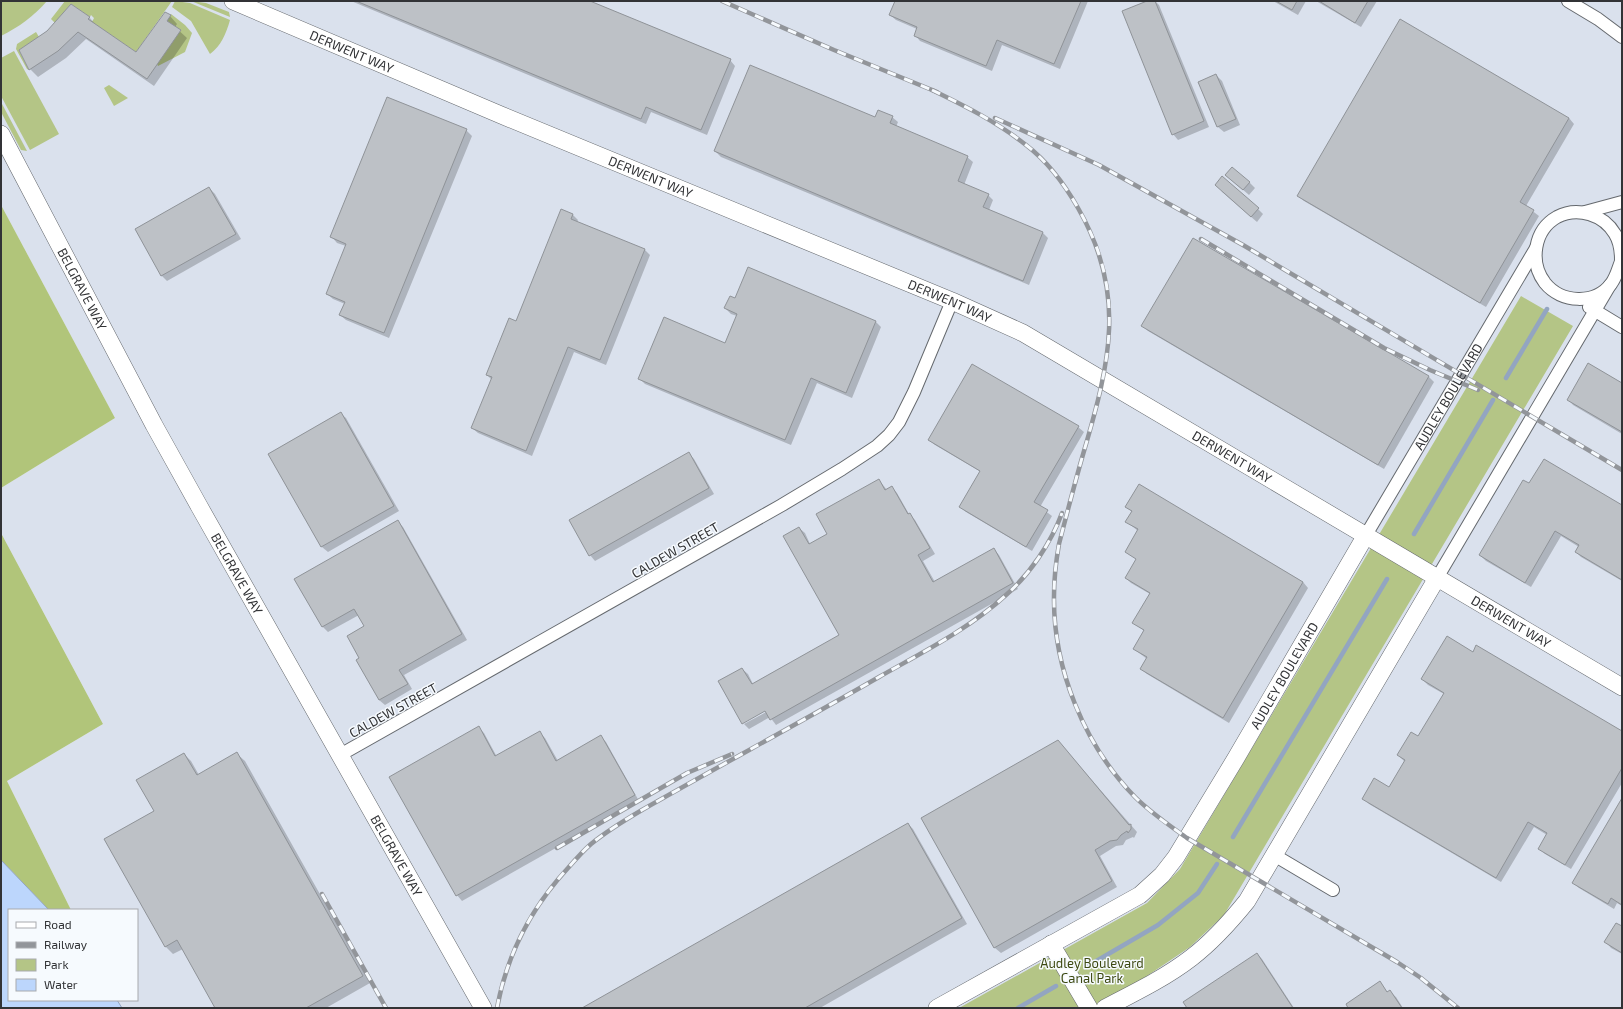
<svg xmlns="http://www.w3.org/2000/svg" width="1623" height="1009" viewBox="0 0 1623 1009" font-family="'Exo 2',sans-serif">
<rect width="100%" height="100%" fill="#e8ecf2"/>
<polygon fill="#dae1ed" points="1,1 1622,1 1622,1008 122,1008 117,1000 137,1000 137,910 71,910 7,781 103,724 1,533 1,488 115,418 1,205"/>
<g fill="#b4c586">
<path d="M1,1H47C34,16 19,27 1,36Z"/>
<polygon points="65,1 172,1 136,52 92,22 94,18 91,15 90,17 71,4 55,23 51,19"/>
<path d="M175,1L190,3L230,20C226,34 221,46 210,54L191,21L172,7Z"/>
<polygon points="191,1 206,3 229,12 230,17"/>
<polygon points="171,14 185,25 192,33 185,52 158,66 157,64 180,30 167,21"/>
<polygon points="36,32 39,37 19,50 29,70 27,69 16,49 17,44"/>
<polygon points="14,51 59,134 30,150 1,96 1,58"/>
<polygon points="109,85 128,98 114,106 104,88"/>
<polygon points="1,102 27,151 21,150 1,112"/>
<polygon points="1521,296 1573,326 1224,915 1190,947 1144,978 1091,1008 959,1008 1147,903 1180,869"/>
</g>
<g fill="#b1c57a">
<polygon points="1,205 115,418 1,488"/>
<polygon points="1,533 103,724 7,781 71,910 49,910 1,860"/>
</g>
<polygon fill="#bcd6fc" stroke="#93a5c1" points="1,860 49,910 9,910 9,1000 117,1000 122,1008 1,1008"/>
<g fill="#0003">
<polygon points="351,1 588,1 730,60 735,66 707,135 651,112 646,124"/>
<polygon points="896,1 1088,1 1060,69 1002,45 992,71 920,41 915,35 917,29 896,20 890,15"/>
<polygon points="1150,1 1155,1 1159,5 1209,127 1178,140 1173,134"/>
<polygon points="1273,1 1306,1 1298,15"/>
<polygon points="1316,1 1377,1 1361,27"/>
<polygon points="170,16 177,24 175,27 187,38 154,86 86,39 66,58 38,77 30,69 20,50 89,17 96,25 136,54"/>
<polygon points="1216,75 1222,81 1240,125 1224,132 1218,127 1199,83"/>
<polygon points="892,117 898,122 896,127 967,157 973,162 964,185 988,195 993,200 989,210 1043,233 1048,238 1029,285 721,157 715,151 875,118"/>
<polygon points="1569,118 1574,124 1526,206 1539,216 1486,307 1304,201 1298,196"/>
<polygon points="466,130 472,136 389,338 346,320 340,315 345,304 333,299 327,294 346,246 337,243 332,237"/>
<polygon points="1226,175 1249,182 1255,188 1249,195"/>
<polygon points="209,188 215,194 241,239 167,281 162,276 136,230"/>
<polygon points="1221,191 1258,209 1263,214 1257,222"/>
<polygon points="562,210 573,215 578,220 577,222 645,250 650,255 606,365 574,352 532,456 478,433 472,428 492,380 487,375 516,322"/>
<polygon points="1193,239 1429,377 1434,382 1384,469 1148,331 1143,326"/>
<polygon points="749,269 876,322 881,327 852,398 817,383 791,445 645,384 640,379 726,344 737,316 731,314 725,308 736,299"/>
<polygon points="1622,384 1622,434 1573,405 1568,399"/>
<polygon points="340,413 346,418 399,511 328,552 322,547 269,454"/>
<polygon points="1078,427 1084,432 1040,507 1052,516 1032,551 966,512 960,507 981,472 935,445 929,440"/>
<polygon points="689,454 694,459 714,494 595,561 590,555"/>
<polygon points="879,480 887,490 892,488 897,493 909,514 915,520 935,554 923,561 935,582 994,549 999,555 1018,589 776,725 770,717 749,729 744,724 770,710 769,708 743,722 743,724 720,681 742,669 748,674 753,684 840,636 799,528 805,533 810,544 828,534"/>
<polygon points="1139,485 1303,582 1308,588 1229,723 1147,674 1141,669 1147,659 1134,649 1144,631 1133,622 1150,594 1131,583 1126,578 1137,560 1126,551 1138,531 1127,522 1132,512 1126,507"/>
<polygon points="1529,485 1622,506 1622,581 1581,557 1576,552 1579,547 1561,536 1531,587 1486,561 1480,555"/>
<polygon points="397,521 403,527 467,640 404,675 412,689 385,705 379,700 360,658 365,627 359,615 328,632 322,626"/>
<polygon points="1473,653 1622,732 1622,783 1571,869 1545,854 1539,848 1547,835 1534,827 1501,882 1369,804 1364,798 1389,788 1405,762 1398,755 1419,738 1444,694 1428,685 1422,679"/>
<polygon points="479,728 484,733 497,757 540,733 545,738 558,761 601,737 606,742 639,801 462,901 457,895"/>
<polygon points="1063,747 1137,832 1134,838 1133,837 1126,840 1123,845 1116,846 1100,856 1117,887 1001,953 995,948 922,818"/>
<polygon points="184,754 191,761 199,775 237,754 245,761 370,983 326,1008 217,1008 183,949 173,954 166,947 105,839 155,811"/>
<polygon points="1622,800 1622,906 1617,903 1614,909 1579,888 1573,882"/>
<polygon points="908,824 913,829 967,924 820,1008 584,1008"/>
<polygon points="1622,927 1622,954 1611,948 1606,942"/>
<polygon points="1257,954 1262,959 1294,1008 1188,1008"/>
<polygon points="1380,983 1388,993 1390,992 1396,997 1403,1008 1349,1008"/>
</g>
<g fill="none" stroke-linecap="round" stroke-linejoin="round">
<g stroke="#93a5c1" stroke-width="4.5">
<polyline points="1506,378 1547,309"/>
<polyline points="1414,534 1493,400"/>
<polyline points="1233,837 1387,579"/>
<polyline points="1086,967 1158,925 1198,893 1217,864"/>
<polyline points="1018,1008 1056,986"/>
</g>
</g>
<g fill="#bdc1c6" stroke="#8f9398">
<polygon points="356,1 590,1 731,59 701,130 646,107 641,119"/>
<polygon points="895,1 1081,1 1054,64 997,40 986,66 914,36 917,27 889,15"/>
<polygon points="1147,1 1155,1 1204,121 1172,135 1122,11"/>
<polygon points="1276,1 1297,1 1292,10"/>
<polygon points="1319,1 1368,1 1355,23"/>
<polygon points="71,4 90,17 88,19 136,52 165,12 171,15 167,21 181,30 147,79 78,32 58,51 29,70 19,50 47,31"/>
<polygon points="1400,19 1569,118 1520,202 1534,210 1480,303 1297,196"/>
<polygon points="750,65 875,117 878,110 893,116 890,123 968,156 958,181 989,194 983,207 1043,232 1023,281 714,151"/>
<polygon points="1216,74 1236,119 1217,127 1198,82"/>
<polygon points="387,97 467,129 384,333 339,315 345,302 326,294 346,244 330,237"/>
<polygon points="1232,167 1250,182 1243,190 1225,175"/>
<polygon points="1222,176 1259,208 1251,217 1215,185"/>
<polygon points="209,187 236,234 161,276 135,229"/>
<polygon points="561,209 573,214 571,219 645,249 600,360 568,347 526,451 471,428 492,377 486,375 509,318 516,321"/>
<polygon points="1193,238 1429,376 1378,465 1141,326"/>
<polygon points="748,267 876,321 846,393 811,378 785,440 638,379 664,317 725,343 737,314 724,308 730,296 735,298"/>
<polygon points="1588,363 1622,383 1622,432 1567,400"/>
<polygon points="972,364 1079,426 1034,502 1048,510 1026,547 959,507 980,471 928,440"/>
<polygon points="341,412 394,506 321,547 268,454"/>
<polygon points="689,452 709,488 589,556 569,520"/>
<polygon points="1544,459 1622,505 1622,580 1575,552 1579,545 1555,531 1525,583 1479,555 1523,480 1529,483"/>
<polygon points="879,479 885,490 892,486 908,514 910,513 930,548 918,555 933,582 994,548 1013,583 770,720 765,711 742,724 718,681 742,668 752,684 839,635 783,536 799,527 809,544 827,534 816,514"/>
<polygon points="1139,484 1303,582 1223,718 1140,669 1147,657 1133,649 1144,630 1132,623 1150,593 1125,578 1136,559 1125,552 1138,529 1125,522 1132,511 1125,507"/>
<polygon points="398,520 462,634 399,670 408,684 379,700 356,660 359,658 347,636 364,626 354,609 322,627 294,579"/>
<polygon points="1447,636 1473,652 1476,645 1622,731 1622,768 1565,865 1538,849 1547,833 1528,822 1496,878 1362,799 1374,778 1389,787 1405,760 1397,755 1411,732 1418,736 1444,693 1421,679"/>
<polygon points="479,726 495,756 540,731 556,761 601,735 635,795 456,896 389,777"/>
<polygon points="1058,740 1129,825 1131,824 1131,829 1128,833 1127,831 1121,835 1117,840 1110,841 1095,850 1112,881 994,948 921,818"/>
<polygon points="237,752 363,976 306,1008 215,1008 177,940 165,947 104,839 154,811 136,780 184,753 197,775"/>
<polygon points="1622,798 1622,905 1611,898 1608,904 1572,883"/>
<polygon points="908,823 962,918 805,1008 582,1008"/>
<polygon points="1616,923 1622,926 1622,953 1604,942"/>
<polygon points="1257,953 1293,1008 1187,1008 1183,1002"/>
<polygon points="1380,981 1387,992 1390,990 1402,1008 1348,1008 1346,1004"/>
</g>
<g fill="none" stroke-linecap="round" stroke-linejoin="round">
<defs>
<g id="street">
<polyline points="1568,1 1598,19 1622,37"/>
<polyline points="1585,212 1622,202"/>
<path d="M1621,260C1621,251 1620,242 1615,234C1604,215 1578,206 1557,217C1534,230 1529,262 1545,283C1561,303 1595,305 1611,284C1617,276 1618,268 1622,259"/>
<polyline points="1589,307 1622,327"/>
<path id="s1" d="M1366,535L1536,248"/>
<polyline points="1437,578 1610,285"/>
<polyline points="340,755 782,505 842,469 877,446 889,435 899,422 914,392 952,301"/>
<polyline points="1274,855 1333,890"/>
</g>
<g id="secondary">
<path id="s2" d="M233,1L501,115L952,301L1023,333L1622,687"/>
<path id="s3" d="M1,134L154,425L199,506L483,1008"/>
<polyline points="1051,944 1089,1008"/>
<path id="s4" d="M937,1008L1140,895L1162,875L1176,857L1236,758L1366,535"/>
<path d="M1105,1008C1134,993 1165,978 1191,958C1212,942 1230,922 1247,901L1437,578"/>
</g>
</defs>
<use href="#street" stroke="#65696e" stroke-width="14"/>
<use href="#secondary" stroke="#65696e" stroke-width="18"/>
<use href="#street" stroke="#fff" stroke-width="12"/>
<use href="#secondary" stroke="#fff" stroke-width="17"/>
<defs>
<g id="rail">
<polyline points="722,1 834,50 937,92"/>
<path d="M932,90C965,106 997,122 1026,145C1047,161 1065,185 1078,208C1127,293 1110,362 1084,451C1075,482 1067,513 1059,544C1056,561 1054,579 1054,596C1053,668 1084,745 1135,797C1151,813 1169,825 1187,838L1397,962L1421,978L1458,1008"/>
<polyline points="995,118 1099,165 1243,245 1622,470"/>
<polyline points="1201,239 1384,348 1430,370 1478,390"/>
<polyline points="557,848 687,773 732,754"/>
<polyline points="322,894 386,1008"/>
<path d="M497,1008C507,954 531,908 568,868C575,860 583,851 591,844C607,831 625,820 642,810C721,765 801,722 879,677C923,652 969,629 1006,595C1030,574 1051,543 1062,513"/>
</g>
</defs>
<use href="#rail" stroke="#92959a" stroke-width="4.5"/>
<use href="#rail" stroke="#f6fafe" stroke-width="3" stroke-dasharray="9" stroke-linecap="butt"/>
</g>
<g text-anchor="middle" stroke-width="3" stroke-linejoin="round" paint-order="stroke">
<g font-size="13" fill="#323336" stroke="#f6fafe">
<text dy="5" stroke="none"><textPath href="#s2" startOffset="129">DERWENT WAY</textPath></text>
<text dy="5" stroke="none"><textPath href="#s2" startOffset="453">DERWENT WAY</textPath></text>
<text dy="5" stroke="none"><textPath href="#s3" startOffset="175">BELGRAVE WAY</textPath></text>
<text dy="5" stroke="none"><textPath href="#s2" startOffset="777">DERWENT WAY</textPath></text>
<text dy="5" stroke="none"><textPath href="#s1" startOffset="161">AUDLEY BOULEVARD</textPath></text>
<text dy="5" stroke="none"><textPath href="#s2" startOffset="1100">DERWENT WAY</textPath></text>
<text transform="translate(675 550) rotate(-30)" y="5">CALDEW STREET</text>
<text dy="5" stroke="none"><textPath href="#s3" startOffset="499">BELGRAVE WAY</textPath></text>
<text dy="5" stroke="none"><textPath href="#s2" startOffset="1424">DERWENT WAY</textPath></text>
<text dy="5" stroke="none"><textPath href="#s4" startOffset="496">AUDLEY BOULEVARD</textPath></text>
<text transform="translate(393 710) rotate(-29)" y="5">CALDEW STREET</text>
<text dy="5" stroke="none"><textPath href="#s3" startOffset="823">BELGRAVE WAY</textPath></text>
</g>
<g font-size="13" fill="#3d4912" stroke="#f6fafe">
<text x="1092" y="968">Audley Boulevard<tspan x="1092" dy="15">Canal Park</tspan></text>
</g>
</g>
<rect width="1623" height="1009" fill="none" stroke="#323336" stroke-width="4"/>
<rect x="8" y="909" width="130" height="92" fill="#f6fafe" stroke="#a8aaae"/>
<rect x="16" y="922" width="20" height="6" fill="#ffffff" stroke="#a8aaae"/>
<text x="44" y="929" font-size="12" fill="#323336">Road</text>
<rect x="16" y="942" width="20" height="6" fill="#92959a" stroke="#a8aaae"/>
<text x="44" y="949" font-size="12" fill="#323336">Railway</text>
<rect x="16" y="959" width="20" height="12" fill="#b4c586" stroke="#a8aaae"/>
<text x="44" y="969" font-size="12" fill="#323336">Park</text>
<rect x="16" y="979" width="20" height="12" fill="#bcd6fc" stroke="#a8aaae"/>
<text x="44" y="989" font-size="12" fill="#323336">Water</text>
</svg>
